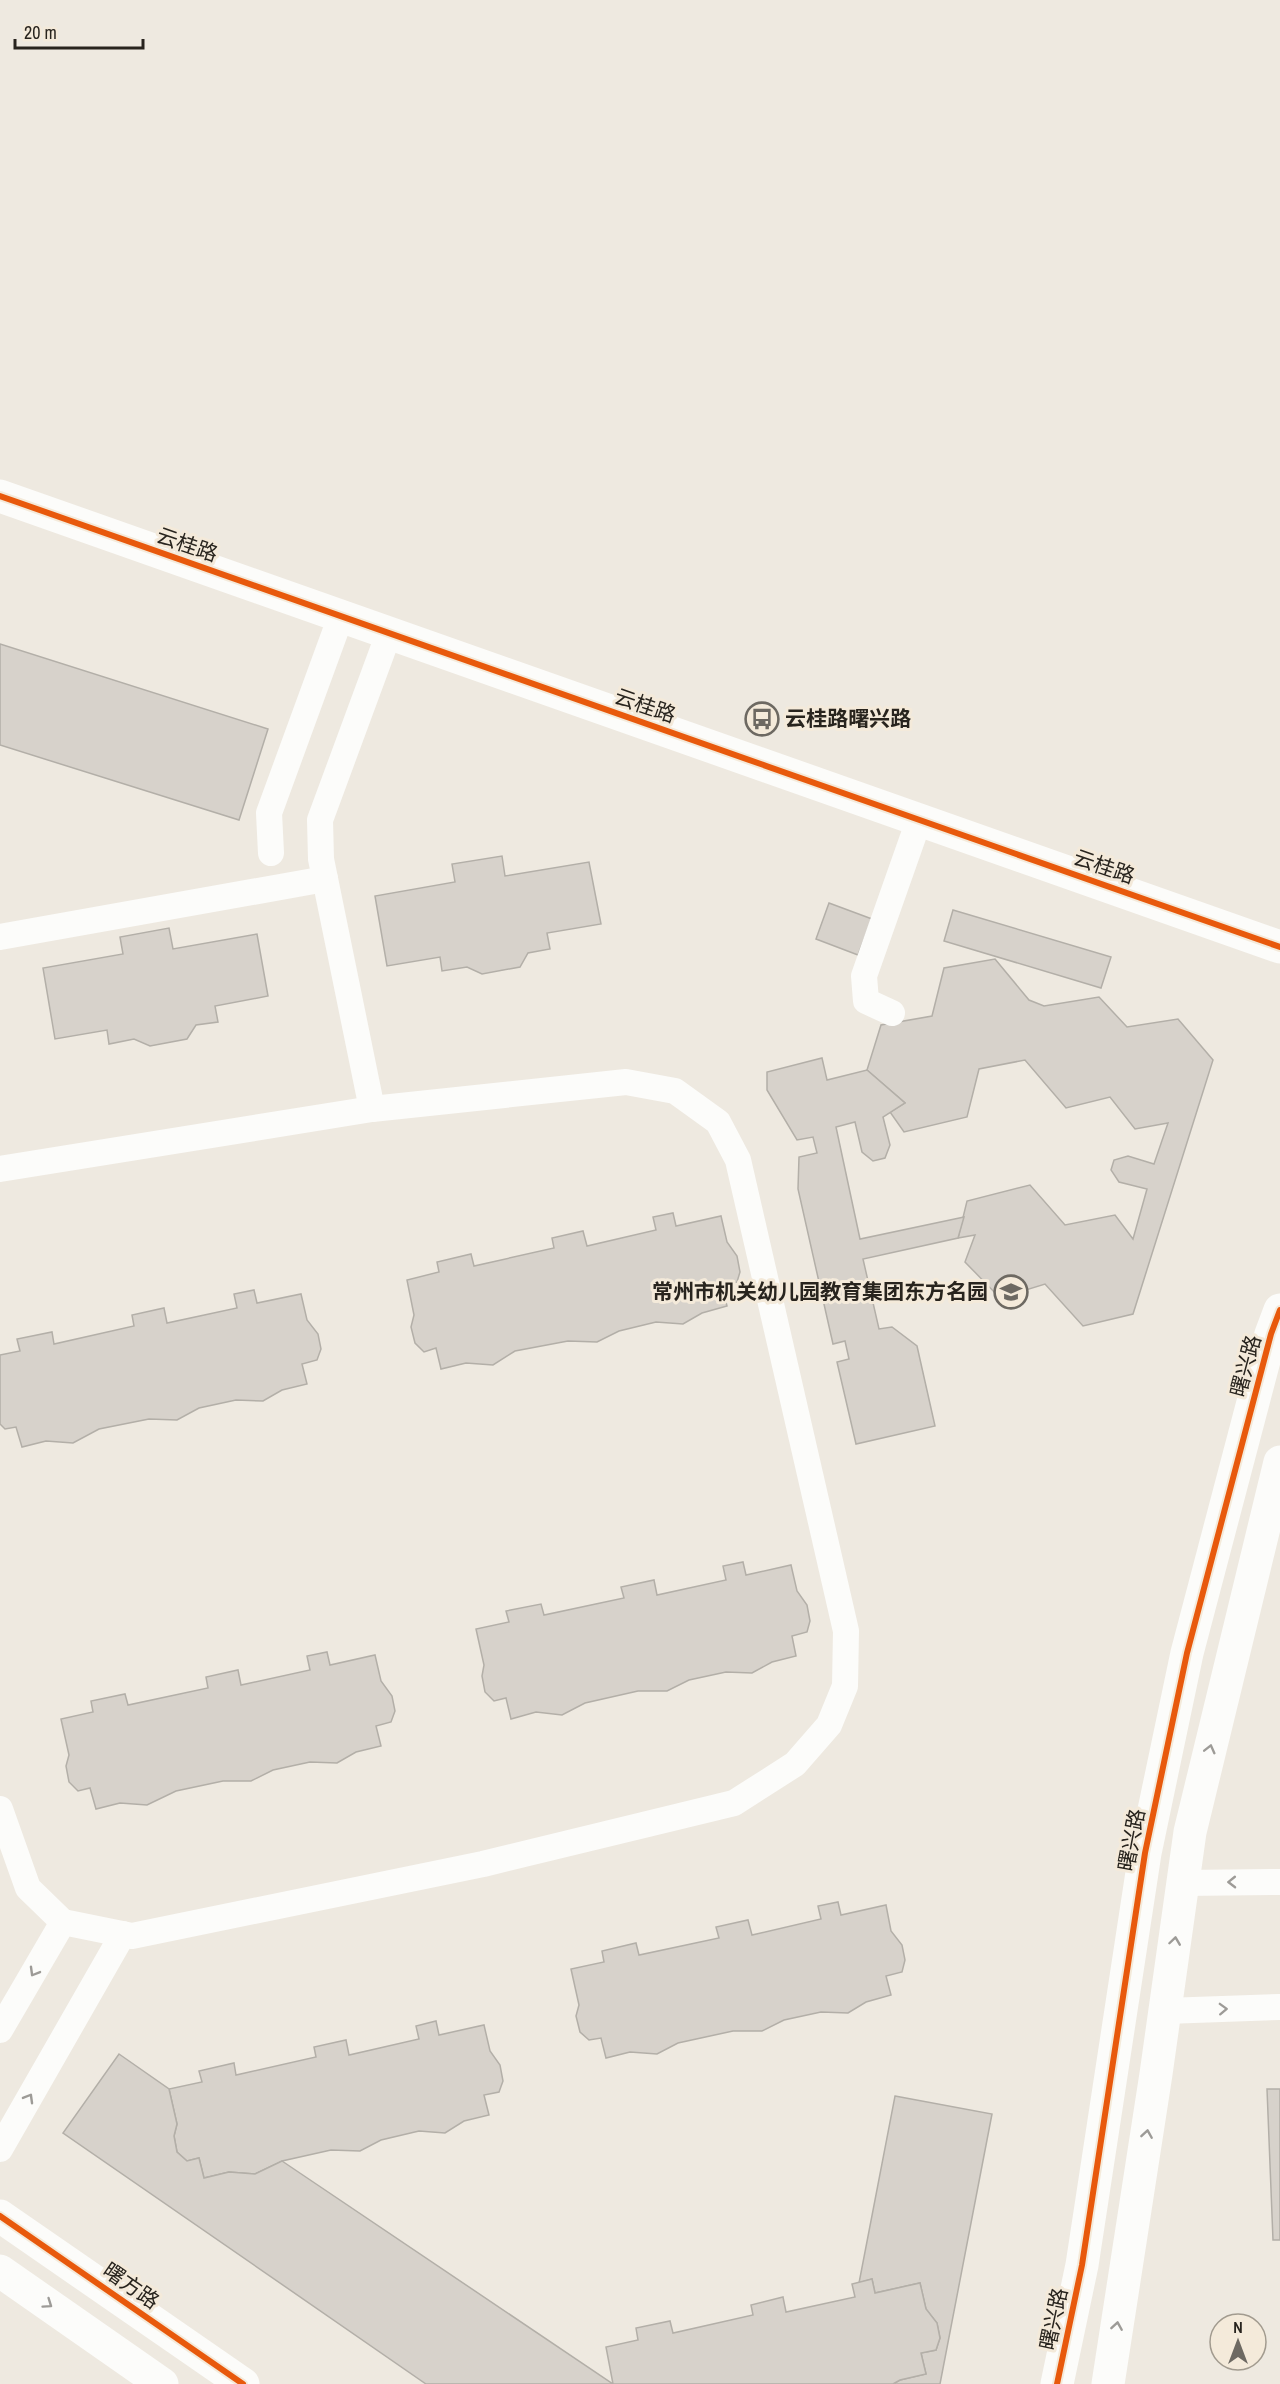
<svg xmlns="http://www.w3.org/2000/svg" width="1280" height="2384" viewBox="0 0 1280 2384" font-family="'Archivo Narrow','Noto Sans SC',sans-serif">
<rect width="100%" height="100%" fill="#eee9e0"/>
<g fill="#d7d2cb" stroke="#b3afa8" stroke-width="1.5">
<polygon points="0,644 268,729 239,820 0,745"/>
<polygon points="502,856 505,876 589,862 601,924 547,933 550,949 528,953 520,967 482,974 467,967 442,971 440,957 387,966 375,896 455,882 452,864"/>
<polygon points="829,903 872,919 858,955 816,939"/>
<polygon points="953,910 1111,957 1101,988 944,941"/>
<polygon points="169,928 173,949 257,934 268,996 215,1006 218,1022 196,1025 187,1039 150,1046 134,1039 109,1044 107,1030 55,1039 43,968 123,954 120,937"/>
<polygon points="995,959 1029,1000 1044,1006 1099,997 1127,1027 1178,1019 1213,1060 1133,1314 1083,1326 1045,1284 1000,1298 965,1262 975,1235 958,1238 967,1201 1030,1185 1065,1225 1115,1215 1133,1239 1147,1189 1119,1182 1111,1170 1114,1160 1128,1156 1154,1164 1168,1123 1135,1129 1110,1097 1066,1108 1025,1060 979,1069 967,1117 904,1132 890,1112 905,1103 867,1070 881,1025 932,1016 944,968"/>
<polygon points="822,1058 827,1080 867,1070 905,1103 883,1117 890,1145 885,1158 873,1161 862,1152 855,1122 836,1127 860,1239 964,1217 958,1238 863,1259 879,1329 892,1327 917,1346 935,1426 856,1444 837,1362 849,1359 845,1341 833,1344 798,1189 799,1157 817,1153 813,1137 797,1140 767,1090 767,1072"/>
<polygon points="673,1213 676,1226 721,1216 727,1242 737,1256 740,1272 737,1282 722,1286 727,1306 702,1313 683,1324 656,1322 619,1331 597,1342 568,1341 515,1351 493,1365 466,1363 441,1369 436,1348 424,1352 415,1343 411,1327 414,1315 407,1280 439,1272 437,1262 471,1254 474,1266 554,1248 552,1238 583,1231 587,1246 656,1230 653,1217"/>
<polygon points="254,1290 257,1303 301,1294 307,1320 318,1334 321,1349 317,1360 302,1364 307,1384 282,1390 263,1401 236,1400 199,1408 177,1420 149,1419 99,1429 73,1443 46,1441 22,1447 16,1427 5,1429 0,1424 0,1355 20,1351 17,1339 52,1332 54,1344 134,1326 132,1315 164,1308 167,1323 237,1308 234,1294"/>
<polygon points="743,1562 746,1575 791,1565 797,1591 807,1605 810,1621 807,1632 792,1636 796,1656 772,1662 752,1673 726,1672 689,1680 667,1691 638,1691 585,1703 562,1715 536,1712 511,1719 506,1698 494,1701 485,1692 482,1676 484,1665 476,1629 509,1622 506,1611 541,1604 544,1615 624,1598 621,1587 654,1580 657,1595 726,1580 723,1566"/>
<polygon points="327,1652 330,1665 375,1655 381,1681 392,1696 395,1711 391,1722 376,1726 381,1746 356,1752 337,1763 310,1762 273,1770 251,1781 223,1781 176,1791 147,1805 120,1803 96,1809 90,1788 78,1791 69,1782 66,1766 69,1755 61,1719 93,1712 91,1701 125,1694 128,1705 208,1688 206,1677 238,1670 241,1685 310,1670 307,1656"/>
<polygon points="838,1902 841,1915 886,1905 891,1931 902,1945 905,1960 902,1972 886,1976 891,1995 866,2002 848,2013 821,2012 784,2020 762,2031 733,2031 678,2043 657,2054 630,2052 606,2058 601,2038 589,2040 580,2032 576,2016 579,2005 571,1969 604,1962 602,1951 636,1943 639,1955 719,1938 716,1927 748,1920 752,1935 821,1919 818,1906"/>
<polygon points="436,2021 439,2035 484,2025 490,2051 500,2065 503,2081 499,2092 484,2095 489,2115 464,2121 445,2133 419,2131 381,2140 360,2151 331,2150 282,2161 255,2174 229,2172 204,2178 199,2158 187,2161 177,2152 174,2136 177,2124 169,2089 202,2082 199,2071 234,2063 236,2075 316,2057 314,2047 346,2040 349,2055 419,2039 416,2026"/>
<polygon points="119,2054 169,2089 177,2124 174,2136 177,2152 187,2161 199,2158 204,2178 229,2172 255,2174 282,2161 613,2384 426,2384 63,2133"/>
<polygon points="1267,2089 1280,2089 1280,2240 1273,2240"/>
<polygon points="895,2096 992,2114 940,2384 893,2384 900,2380 926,2374 921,2353 936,2350 940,2338 937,2323 926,2309 920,2283 875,2293 872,2279 859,2283"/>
<polygon points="872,2279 875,2293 920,2283 926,2309 937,2323 940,2338 936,2350 921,2353 926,2374 900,2380 893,2384 613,2384 606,2347 638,2340 636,2328 670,2321 673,2333 753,2315 751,2305 783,2297 786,2312 855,2297 852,2284"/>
</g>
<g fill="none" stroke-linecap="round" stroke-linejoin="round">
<g stroke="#fcfcfa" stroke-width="26">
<polyline points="271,853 269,813 341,616"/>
<polyline points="0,937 325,879"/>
<polyline points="892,1013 866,1001 864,976 919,820"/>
<polyline points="372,1109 321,859 320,820 389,633"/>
<polyline points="0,1169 372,1109 626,1082 675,1091 718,1122 738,1160 846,1631 845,1686 829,1725 795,1764 734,1803 483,1864 132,1936 63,1922 28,1888 0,1809"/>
<polyline points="1183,1883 1280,1882"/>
<polyline points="1165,2011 1280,2007"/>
<polyline points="0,2030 63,1922"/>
<polyline points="0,2149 123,1934"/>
</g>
<polyline stroke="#fcfcfa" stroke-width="33" points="0,496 1280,947"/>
<g stroke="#fcfcfa" stroke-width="33">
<polyline points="0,2216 243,2384"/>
<polyline points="0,2271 162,2384"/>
<polyline points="1057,2384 1082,2265 1145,1853 1187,1653 1271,1334 1280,1310"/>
<polyline points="1108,2384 1156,2074 1190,1832 1280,1462"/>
</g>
<defs>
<g id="cycleway">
<polyline points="0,496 1280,947"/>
<polyline points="0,2216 243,2384"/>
<polyline points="1057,2384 1082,2265 1145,1853 1187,1653 1271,1334 1280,1310"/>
</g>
</defs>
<use href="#cycleway" stroke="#f4eada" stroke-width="10"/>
<use href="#cycleway" stroke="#e8590c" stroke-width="6"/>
</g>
<defs><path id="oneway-chevron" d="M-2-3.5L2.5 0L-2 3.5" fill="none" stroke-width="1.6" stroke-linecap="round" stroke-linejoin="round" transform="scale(1.5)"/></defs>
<g stroke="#9d9b97">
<use href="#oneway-chevron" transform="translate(1210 1749) rotate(-76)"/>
<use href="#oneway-chevron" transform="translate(1232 1882) rotate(179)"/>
<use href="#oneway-chevron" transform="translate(1175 1941) rotate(-82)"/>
<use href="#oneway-chevron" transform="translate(34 1972) rotate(120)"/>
<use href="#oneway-chevron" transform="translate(1223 2009) rotate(-2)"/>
<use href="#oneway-chevron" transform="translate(29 2098) rotate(-60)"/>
<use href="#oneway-chevron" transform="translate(1147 2134) rotate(-81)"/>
<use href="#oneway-chevron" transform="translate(48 2304) rotate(35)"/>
<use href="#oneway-chevron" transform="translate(1117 2326) rotate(-81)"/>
</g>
<defs>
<symbol id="bus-ring" viewBox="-11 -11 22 22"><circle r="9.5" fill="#f4eada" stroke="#6d6962" stroke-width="1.5"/><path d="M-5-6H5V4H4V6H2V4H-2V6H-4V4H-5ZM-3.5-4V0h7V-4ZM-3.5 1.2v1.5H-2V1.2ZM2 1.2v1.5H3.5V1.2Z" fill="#6d6962"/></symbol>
<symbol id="school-ring" viewBox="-11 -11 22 22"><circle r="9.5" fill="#f4eada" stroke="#6d6962" stroke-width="1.5"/><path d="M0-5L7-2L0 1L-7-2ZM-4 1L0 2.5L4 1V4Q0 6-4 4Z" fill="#6d6962"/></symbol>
</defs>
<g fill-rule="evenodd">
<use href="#bus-ring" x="743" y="700" width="38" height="38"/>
<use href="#school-ring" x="992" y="1273" width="38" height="38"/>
</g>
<g text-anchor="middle" stroke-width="6" stroke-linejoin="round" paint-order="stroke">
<g font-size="21" fill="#28241e" stroke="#f4eada">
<text transform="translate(187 545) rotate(19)" y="7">云桂路</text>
<text transform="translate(645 706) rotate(19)" y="7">云桂路</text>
<text transform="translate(1104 867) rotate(19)" y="7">云桂路</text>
<text transform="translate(1246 1366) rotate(-75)" y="7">曙兴路</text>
<text transform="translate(1132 1840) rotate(-79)" y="7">曙兴路</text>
<text transform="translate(131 2286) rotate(35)" y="7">曙方路</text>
<text transform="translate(1054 2319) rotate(-78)" y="7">曙兴路</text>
</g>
<g font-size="21" font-weight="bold" fill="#28241e" stroke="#f4eada" text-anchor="start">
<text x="785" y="726">云桂路曙兴路</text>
<text x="988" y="1299" text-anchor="end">常州市机关幼儿园教育集团东方名园</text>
</g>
</g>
<g transform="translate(1238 2342)"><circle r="28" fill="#f4eada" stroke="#a29b8f" stroke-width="1.5"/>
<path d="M0-4.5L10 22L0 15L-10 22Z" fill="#6d6962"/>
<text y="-9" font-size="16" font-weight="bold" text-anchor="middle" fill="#28241e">N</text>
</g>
<path d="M15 39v9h128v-9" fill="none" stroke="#28241e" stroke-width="3"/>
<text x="24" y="39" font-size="18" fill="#28241e" stroke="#f4eada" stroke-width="4.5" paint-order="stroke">20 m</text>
</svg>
